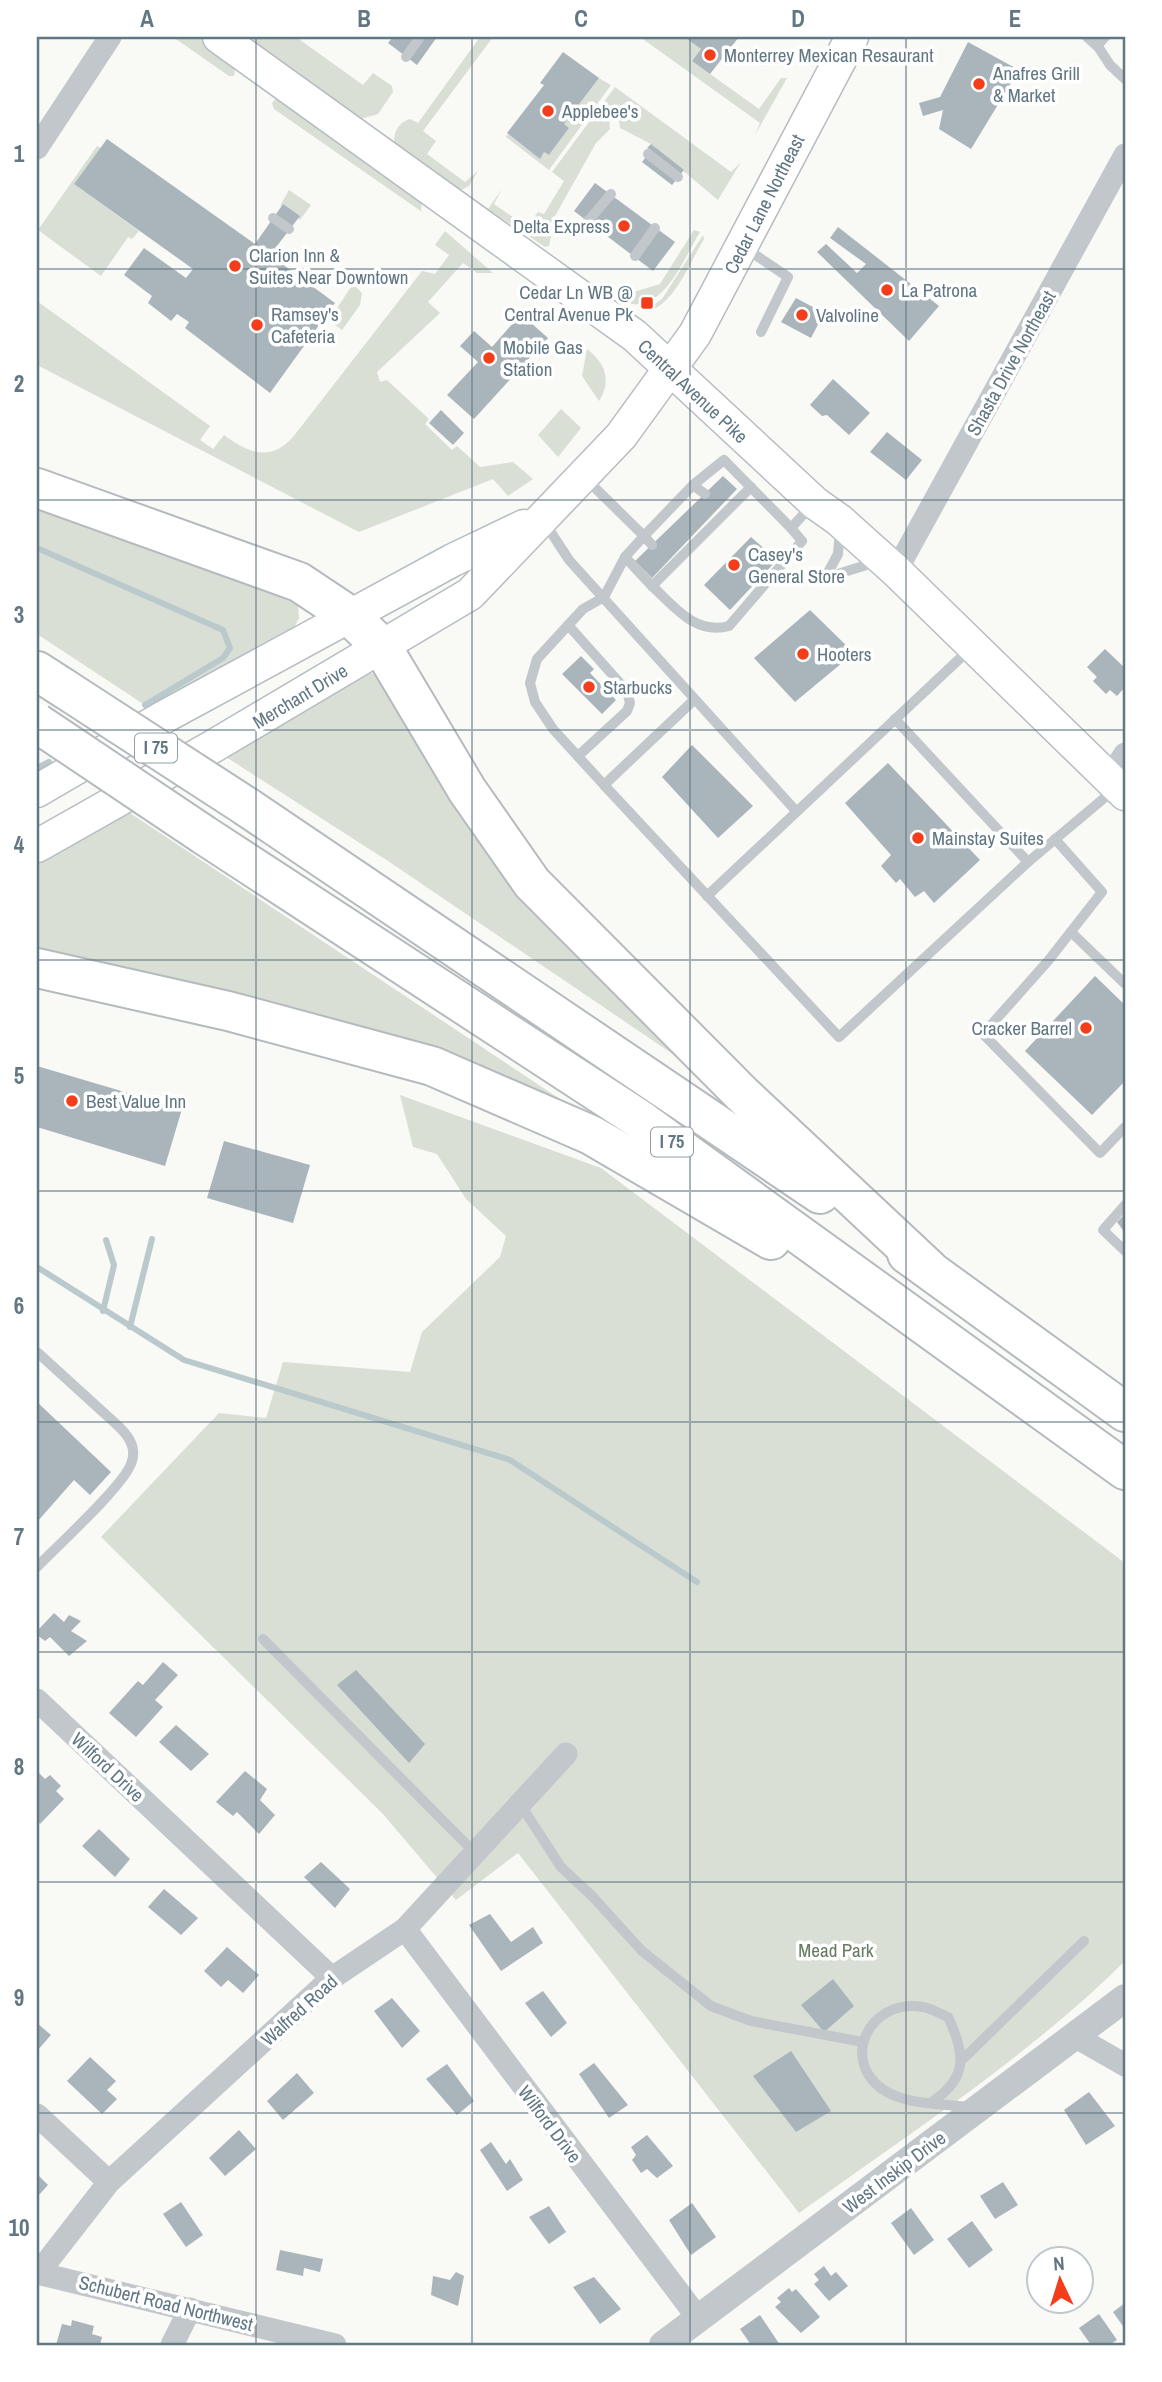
<svg xmlns="http://www.w3.org/2000/svg" width="1162" height="2382" viewBox="0 0 1162 2382" font-family="'Archivo Narrow',sans-serif">
<rect width="100%" height="100%" fill="#f9f9f6"/>
<g fill="#d9dfd5">
<polygon points="173,37 199,37 236,63 234,76 229,76"/>
<polygon points="237,37 296,37 363,85 373,73 392,86 393,92 378,114 357,120"/>
<path d="M480,37H493L423,131L436,141L427,154L465,182L478,171L469,186L457,192L395,147C392,134 397,123 410,119L418,123Z"/>
<polygon points="640,37 684,37 701,49 692,61 759,109 781,78 787,78 755,135 760,123"/>
<polygon points="599,78 611,85 549,170 506,137 508,134 539,158 544,152 549,155 569,128 564,124"/>
<polygon points="615,87 731,172 741,162 718,200 651,144 620,128 619,119 609,120 610,129 596,143 546,232 551,236 549,246 545,247 488,209 502,189 494,204 527,227 538,212 544,214 564,181 552,172"/>
<polygon points="278,96 359,150 422,203 421,211 425,214 274,109 272,103"/>
<polygon points="97,146 101,148 74,184 139,231 132,239 128,237 101,276 38,230"/>
<polygon points="289,190 311,205 300,220 283,204 280,206"/>
<path d="M694,230L700,232C683,259 662,319 621,301L620,296L660,284Z"/>
<path d="M445,231L493,273H477L463,263L428,302L440,313L377,372L380,382L387,380L429,419L425,424L452,450L457,446L480,467L513,462L533,479L508,496L493,479L359,532L37,365V301L210,426L200,440L213,449L224,435C247,452 270,463 293,437L422,271L435,274L449,255L435,245Z"/>
<path d="M703,235L704,239C690,262 675,303 649,311L648,309L662,299Z"/>
<polygon points="351,287 356,287 362,293 360,305 342,330 330,321 326,325"/>
<path d="M587,349C605,363 612,380 599,401L582,376Z"/>
<polygon points="561,409 581,428 558,457 538,435"/>
<polygon points="37,504 279,588 298,604 299,618 294,628 151,709 37,634"/>
<polygon points="369,673 377,674 433,772 497,864 683,1061 391,863 223,755"/>
<polygon points="127,811 578,1111 37,956 37,864"/>
<path d="M400,1095L601,1168L1125,1563V1961C1028,2057 910,2133 799,2213L518,1853L456,1900L383,1814L101,1537L219,1413L266,1418L283,1362L410,1372L422,1332L500,1257L506,1236L466,1199L437,1154L413,1147Z"/>
</g>
<g fill="none" stroke-linecap="round" stroke-linejoin="round">
<g stroke="#bac9cc" stroke-width="6">
<polyline points="37,548 223,630 230,648 223,658 145,705"/>
<polyline points="37,768 49,762"/>
<polyline points="37,1267 184,1360 510,1460 697,1582"/>
<polyline points="103,1311 114,1265 106,1240"/>
<polyline points="130,1327 152,1239"/>
</g>
</g>
<g fill="#aab5bb">
<polygon points="393,37 437,37 417,65 388,43"/>
<polygon points="684,37 739,37 710,74 692,61 701,49"/>
<polygon points="968,42 1019,70 971,149 939,129 943,110 923,116 919,103 940,97"/>
<polygon points="563,52 599,78 564,124 569,128 549,155 544,152 540,159 507,133 544,85 540,83"/>
<polygon points="107,139 255,244 283,204 300,216 270,255 335,303 270,393 185,328 189,322 177,314 171,321 148,303 152,296 124,275 144,248 186,278 193,269 74,184"/>
<polygon points="651,144 684,170 672,185 642,162 651,150 647,148"/>
<polygon points="595,183 675,242 653,271 574,211"/>
<polygon points="838,227 939,306 909,341 817,252 826,244 857,273 866,264 830,238"/>
<polygon points="796,298 824,313 811,338 781,322"/>
<polygon points="521,314 548,338 474,419 447,395 478,362 460,346 474,331 492,347"/>
<polygon points="833,379 870,413 849,435 827,415 822,416 810,405"/>
<polygon points="441,410 464,433 453,445 429,423"/>
<polygon points="887,432 922,460 906,480 870,452"/>
<polygon points="723,476 737,489 652,578 635,561"/>
<polygon points="751,537 777,560 730,610 704,585"/>
<polygon points="810,610 854,653 795,702 754,658"/>
<polygon points="1105,649 1125,668 1125,687 1117,696 1110,690 1106,694 1093,681 1097,677 1087,667"/>
<polygon points="581,656 594,669 590,673 616,700 602,714 562,674"/>
<polygon points="692,745 753,806 718,838 662,777"/>
<polygon points="888,763 980,860 934,903 924,891 915,897 900,879 896,883 881,866 891,855 845,803"/>
<polygon points="1095,976 1125,1005 1125,1081 1092,1115 1025,1051"/>
<polygon points="37,1066 182,1109 165,1166 37,1127"/>
<polygon points="224,1141 310,1165 293,1223 207,1198"/>
<polygon points="1125,1214 1125,1233 1117,1222"/>
<polygon points="37,1402 111,1472 90,1495 74,1480 37,1522"/>
<polygon points="54,1613 64,1622 69,1615 81,1621 71,1631 87,1641 69,1656 50,1637 45,1641 37,1635 37,1631"/>
<polygon points="163,1662 178,1675 155,1700 163,1707 136,1737 109,1713 138,1681 143,1685"/>
<polygon points="356,1670 425,1744 409,1763 337,1685"/>
<polygon points="176,1725 209,1754 191,1771 159,1742"/>
<polygon points="37,1771 45,1779 50,1775 61,1786 56,1791 64,1799 40,1824 37,1820"/>
<polygon points="245,1771 267,1789 260,1800 275,1815 259,1834 237,1812 233,1816 216,1802"/>
<polygon points="99,1829 130,1859 115,1877 82,1846"/>
<polygon points="321,1862 350,1889 335,1908 304,1877"/>
<polygon points="164,1889 198,1918 181,1935 148,1907"/>
<polygon points="490,1914 511,1942 533,1927 543,1943 501,1971 469,1925"/>
<polygon points="227,1947 259,1975 243,1993 228,1980 221,1987 204,1971"/>
<polygon points="833,1979 854,2006 824,2032 801,2005"/>
<polygon points="543,1991 567,2023 551,2037 525,2003"/>
<polygon points="392,1998 420,2031 402,2048 374,2011"/>
<polygon points="37,2023 51,2035 37,2051"/>
<polygon points="791,2051 831,2111 796,2132 753,2076"/>
<polygon points="90,2057 116,2081 107,2090 117,2099 102,2114 67,2081"/>
<polygon points="594,2063 628,2105 609,2118 579,2074"/>
<polygon points="447,2064 474,2101 457,2115 426,2079"/>
<polygon points="297,2073 314,2093 283,2120 267,2101"/>
<polygon points="1089,2092 1115,2126 1086,2145 1064,2110"/>
<polygon points="239,2130 256,2149 225,2176 209,2158"/>
<polygon points="647,2135 673,2166 657,2178 647,2169 641,2173 632,2160 636,2155 631,2147"/>
<polygon points="491,2142 506,2164 510,2159 523,2180 507,2191 480,2150"/>
<polygon points="37,2174 48,2185 37,2197"/>
<polygon points="1003,2182 1018,2205 995,2219 980,2196"/>
<polygon points="181,2202 203,2235 186,2247 163,2214"/>
<polygon points="692,2203 716,2237 691,2255 669,2220"/>
<polygon points="549,2206 566,2232 549,2244 529,2217"/>
<polygon points="911,2208 934,2240 914,2255 891,2223"/>
<polygon points="972,2221 993,2250 969,2268 947,2239"/>
<polygon points="280,2250 323,2259 320,2272 304,2268 303,2276 276,2270"/>
<polygon points="824,2266 831,2276 836,2272 848,2286 829,2301 814,2284 819,2280 814,2274"/>
<polygon points="456,2272 464,2276 458,2306 431,2295 433,2276 450,2280"/>
<polygon points="594,2277 621,2309 600,2324 573,2287"/>
<polygon points="789,2288 792,2292 796,2289 820,2317 801,2333 775,2307 781,2302 777,2298"/>
<polygon points="1125,2303 1125,2329 1113,2312"/>
<polygon points="1099,2314 1117,2340 1109,2345 1091,2345 1079,2328"/>
<polygon points="760,2315 780,2345 751,2345 740,2329"/>
<polygon points="72,2320 94,2326 92,2334 102,2337 100,2345 56,2345 62,2324 71,2326"/>
</g>
<g fill="none" stroke-linecap="round" stroke-linejoin="round">
<defs>
<g id="secondary">
<polyline points="219,37 635,336 815,503 839,520 896,571 1125,794"/>
<polyline points="37,791 162,718 453,560 524,526"/>
<polyline points="37,846 212,747 470,594 621,436 695,334 852,37"/>
</g>
<g id="motorway">
<polyline points="37,488 299,582 350,616 382,647 467,790 532,883 742,1094 929,1269"/>
<polyline points="37,671 65,689"/>
<polyline points="247,807 820,1194"/>
<polyline points="204,835 639,1119 1125,1470"/>
<polyline points="37,968 228,1011 432,1066 591,1135 771,1240"/>
<polyline points="907,1254 1125,1412"/>
</g>
</defs>
<use href="#secondary" stroke="#b6bdc2" stroke-width="35"/>
<use href="#motorway" stroke="#b5babe" stroke-width="42"/>
<g stroke="#c2c7cb" stroke-width="10">
<polyline points="1087,37 1097,46 1105,37"/>
<polyline points="1097,45 1110,65 1125,79"/>
<polyline points="406,57 420,37"/>
<polyline points="648,154 678,177"/>
<polyline points="273,218 289,229"/>
<polyline points="588,221 611,194"/>
<polyline points="745,248 788,277 761,332"/>
<polyline points="635,256 655,228"/>
<polyline points="586,479 644,536 625,557 604,597 583,609 537,659 530,683 535,702 553,729 604,785 694,700"/>
<polyline points="693,485 705,494"/>
<polyline points="543,520 569,560 796,811"/>
<polyline points="652,545 644,536 693,485 724,460 791,528 812,505"/>
<polyline points="625,557 652,586 751,487"/>
<polyline points="825,578 879,561"/>
<polyline points="825,578 838,554 840,530"/>
<path d="M652,586C675,607 695,635 729,626L802,541L791,528"/>
<polyline points="568,625 627,691 630,703 627,711 578,756"/>
<polyline points="895,719 1028,862 1115,789"/>
<polyline points="604,785 839,1037 1028,862"/>
<polyline points="1055,839 1102,892 1048,961 983,1034 1100,1153 1125,1127"/>
<polyline points="707,896 971,648"/>
<polyline points="1071,932 1125,984"/>
<polyline points="1125,1205 1103,1230 1125,1251"/>
<path d="M37,1352L115,1423C126,1433 137,1445 132,1461C127,1483 56,1547 37,1567"/>
<polyline points="263,1639 475,1853"/>
<polyline points="520,1804 561,1867 592,1896 642,1951 711,2006 751,2021 863,2042"/>
<polyline points="963,2059 1084,1941"/>
<path d="M932,2102C969,2077 965,2053 948,2017C940,2014 931,2008 923,2007C867,1997 836,2067 891,2094C914,2105 946,2104 970,2107"/>
</g>
<g stroke="#c2c7cb" stroke-width="23">
<polyline points="37,148 110,37"/>
<polyline points="896,571 1125,155"/>
<polyline points="1109,778 1125,754"/>
<polyline points="37,1700 332,1978"/>
<polyline points="405,1929 698,2318"/>
<polyline points="1076,2037 1125,2065"/>
<polyline points="37,2115 109,2182"/>
<polyline points="39,2272 109,2182 332,1978 405,1929 566,1754"/>
<polyline points="37,2273 335,2345"/>
<polyline points="172,2345 190,2309"/>
</g>
<polyline stroke="#c2c7cb" stroke-width="28" points="663,2345 1125,1998"/>
<use href="#secondary" stroke="#fff" stroke-width="32"/>
<use href="#motorway" stroke="#fff" stroke-width="38"/>
<defs>
<g id="motorway-bridge">
<polyline points="65,689 247,807"/>
<polyline points="37,723 204,835"/>
</g>
</defs>
<use href="#motorway-bridge" stroke="#b5babe" stroke-width="42" stroke-linecap="butt"/>
<use href="#motorway-bridge" stroke="#fff" stroke-width="38"/>
</g>
<path fill="none" stroke="#617784" stroke-width="2" stroke-opacity="0.55" d="M256,37V2345M472,37V2345M690,37V2345M906,37V2345M37,269H1125M37,500H1125M37,730H1125M37,960H1125M37,1191H1125M37,1422H1125M37,1652H1125M37,1882H1125M37,2113H1125"/>
<g fill="#f43e1b" stroke="#fff" stroke-width="2.5">
<circle cx="710" cy="55" r="7"/>
<circle cx="979" cy="84" r="7"/>
<circle cx="548" cy="111" r="7"/>
<circle cx="624" cy="226" r="7"/>
<circle cx="235" cy="266" r="7"/>
<circle cx="887" cy="290" r="7"/>
<rect x="640" y="296" width="14" height="14" rx="3.5"/>
<circle cx="802" cy="315" r="7"/>
<circle cx="257" cy="325" r="7"/>
<circle cx="489" cy="358" r="7"/>
<circle cx="734" cy="565" r="7"/>
<circle cx="803" cy="654" r="7"/>
<circle cx="589" cy="687" r="7"/>
<circle cx="918" cy="838" r="7"/>
<circle cx="1086" cy="1028" r="7"/>
<circle cx="72" cy="1101" r="7"/>
</g>
<g text-anchor="middle" stroke-width="7" stroke-linejoin="round" paint-order="stroke">
<g fill="#fff" stroke="#90a0a9" stroke-width="2">
<rect x="135" y="733.5" width="42" height="29" rx="5"/>
<rect x="651" y="1127.5" width="42" height="29" rx="5"/>
</g>
<g font-size="18" font-weight="bold" fill="#617784">
<text x="156" y="754">I 75</text>
<text x="672" y="1148">I 75</text>
</g>
<g font-size="19" fill="#617784" stroke="#fff" text-anchor="start">
<text x="724" y="62">Monterrey Mexican Resaurant</text>
<text x="993" y="80">Anafres Grill<tspan x="993" dy="22">&amp; Market</tspan></text>
<text x="562" y="118">Applebee's</text>
<text x="610" y="233" text-anchor="end">Delta Express</text>
<text x="249" y="262">Clarion Inn &amp;<tspan x="249" dy="22">Suites Near Downtown</tspan></text>
<text x="901" y="297">La Patrona</text>
<text x="633" y="299" text-anchor="end">Cedar Ln WB @<tspan x="633" dy="22">Central Avenue Pk</tspan></text>
<text x="271" y="321">Ramsey's<tspan x="271" dy="22">Cafeteria</tspan></text>
<text x="816" y="322">Valvoline</text>
<text x="503" y="354">Mobile Gas<tspan x="503" dy="22">Station</tspan></text>
<text x="748" y="561">Casey's<tspan x="748" dy="22">General Store</tspan></text>
<text x="817" y="661">Hooters</text>
<text x="603" y="694">Starbucks</text>
<text x="932" y="845">Mainstay Suites</text>
<text x="1072" y="1035" text-anchor="end">Cracker Barrel</text>
<text x="86" y="1108">Best Value Inn</text>
</g>
<g font-size="19" fill="#617784" stroke="#fff">
<text transform="translate(764 204) rotate(-63)" y="7">Cedar Lane Northeast</text>
<text transform="translate(1011 363) rotate(-61)" y="7">Shasta Drive Northeast</text>
<text transform="translate(693 391) rotate(43)" y="7">Central Avenue Pike</text>
<text transform="translate(300 696) rotate(-31)" y="7">Merchant Drive</text>
<text transform="translate(108 1767) rotate(43)" y="7">Wilford Drive</text>
<text transform="translate(299 2010) rotate(-42)" y="7">Walfred Road</text>
<text transform="translate(550 2124) rotate(53)" y="7">Wilford Drive</text>
<text transform="translate(894 2172) rotate(-37)" y="7">West Inskip Drive</text>
<text transform="translate(166 2303) rotate(14)" y="7">Schubert Road Northwest</text>
</g>
<g font-size="19" fill="#677b61" stroke="#fff">
<text x="836" y="1957">Mead Park</text>
</g>
</g>
<rect width="1162" height="2382" fill="none" stroke="#ffffff" stroke-width="77"/>
<g transform="translate(1060 2280) rotate(356)"><circle r="33" fill="#ffffff" stroke="#c0c9ce" stroke-width="2"/>
<path d="M0-5L12 26L0 18L-12 26Z" fill="#f43e1b"/>
<text y="-10" font-size="19" font-weight="bold" text-anchor="middle" fill="#617784">N</text>
</g>
<rect x="38" y="38" width="1086" height="2306" fill="none" stroke="#617784" stroke-width="2.5"/>
<g font-size="23" text-anchor="middle" font-weight="bold" fill="#617784">
<text x="147" y="27">A</text>
<text x="364" y="27">B</text>
<text x="581" y="27">C</text>
<text x="798" y="27">D</text>
<text x="1015" y="27">E</text>
<text x="19" y="162">1</text>
<text x="19" y="392">2</text>
<text x="19" y="623">3</text>
<text x="19" y="853">4</text>
<text x="19" y="1084">5</text>
<text x="19" y="1314">6</text>
<text x="19" y="1545">7</text>
<text x="19" y="1775">8</text>
<text x="19" y="2006">9</text>
<text x="19" y="2236">10</text>
</g>
</svg>
